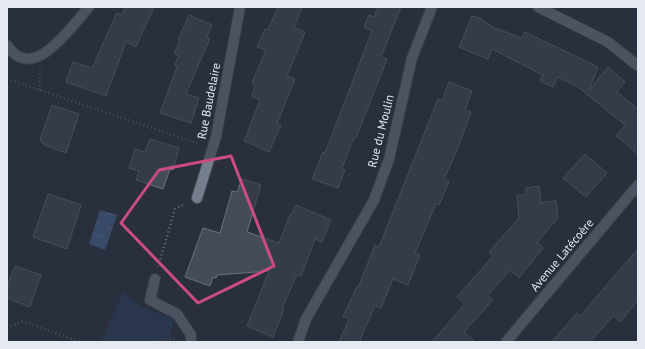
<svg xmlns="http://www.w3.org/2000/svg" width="645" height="349" viewBox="0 0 645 349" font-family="'PT Sans',sans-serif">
<defs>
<pattern id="water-ripples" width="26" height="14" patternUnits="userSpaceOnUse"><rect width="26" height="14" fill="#4d699d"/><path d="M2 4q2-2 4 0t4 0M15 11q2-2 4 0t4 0" fill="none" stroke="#6f86b0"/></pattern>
</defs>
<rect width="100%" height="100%" fill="#29303c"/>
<polygon fill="#2b3e63" points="123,292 140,306 174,319 169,342 101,342"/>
<polygon fill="url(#water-ripples)" points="100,210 117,215 105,250 89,244"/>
<g fill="#444c59" stroke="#68717f">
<polygon points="125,7 154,7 136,47 126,42 106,96 66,82 73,62 92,68 117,13 122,15"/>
<polygon points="278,7 302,7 294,27 305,32 287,76 295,79 277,124 281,125 269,152 244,141 260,100 252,96 255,85 252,83 266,50 257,47 265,29 268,30"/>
<polygon points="378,7 401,7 381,57 387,59 356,138 354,137 342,168 345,170 338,188 312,179 323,152 325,153 372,31 364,27 369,15 374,17"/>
<polygon points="189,15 212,25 207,37 210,38 186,94 199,98 191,123 160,113 177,67 174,65 179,56 174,54 180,40 178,40"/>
<polygon points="472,16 480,18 492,27 522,38 525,32 598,67 589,90 608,67 617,75 625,82 617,92 638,109 638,154 616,136 625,125 578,87 558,77 553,87 540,81 543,75 492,49 488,59 459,47"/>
<polygon points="449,82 472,91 465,110 471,112 456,153 444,179 449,181 439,205 436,204 415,253 420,255 408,285 393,279 381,308 375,306 359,342 339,342 349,319 343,316 357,287 358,288 375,245 379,247 438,99 442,101"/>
<polygon points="52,105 79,114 66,153 44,145 40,140"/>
<polygon points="150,139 179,148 173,170 170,169 163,189 136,180 139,171 129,168 135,149 145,152"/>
<polygon points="585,154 607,173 586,197 563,178"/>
<polygon points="242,179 261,185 247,232 279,243 290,215 291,216 296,205 331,220 322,242 315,239 301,276 297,275 282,308 284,309 273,337 247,326 269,271 217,275 216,278 213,277 210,286 185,277 203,228 220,233 232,191 237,192"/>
<polygon points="539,186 541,204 543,202 556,201 558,218 537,242 543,248 519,278 510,270 487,296 493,300 464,332 475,342 432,342 465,304 457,297 493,256 489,252 519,218 517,195 526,195 526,188"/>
<polygon points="48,194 81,205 67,249 33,237"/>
<polygon points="638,249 638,300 620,322 613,316 590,342 552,342 577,313 580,316"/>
<polygon points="15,266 41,275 30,307 7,298 7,286"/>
</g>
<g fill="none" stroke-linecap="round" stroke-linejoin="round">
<defs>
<g id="minor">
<polyline points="538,7 608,42 638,66"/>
<path d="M7,45C32,85 71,27 89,7"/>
<polyline points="197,198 216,137 240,7"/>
<polyline points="155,279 150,300 177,314 191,335 191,342"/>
<polyline points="298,342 306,319 374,200 389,159 412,58 432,7"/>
<polyline points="506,342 638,185"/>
</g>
</defs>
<use href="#minor" stroke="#484e59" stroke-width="12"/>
<g stroke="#6b717c" stroke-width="2.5" stroke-dasharray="1 3" stroke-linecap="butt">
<polyline points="7,79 199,144"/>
<polyline points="40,90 40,69"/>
<polyline points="158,267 175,209 185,204"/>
<polyline points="7,328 23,321 80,342"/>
<polyline points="154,342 177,338"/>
</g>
<use href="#minor" stroke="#757e8d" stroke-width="10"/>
</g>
<path d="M0 0H645V349H0ZM231,156L274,266L198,303L121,223L159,170Z" fill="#29303c" fill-opacity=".55" fill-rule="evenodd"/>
<path fill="none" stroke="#cb4c81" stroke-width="3" stroke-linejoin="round" d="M231,156L274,266L198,303L121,223L159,170Z"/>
<g text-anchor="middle" stroke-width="3" stroke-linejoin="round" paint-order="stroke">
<g font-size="12" fill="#e5e9f2" stroke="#29303c">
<text transform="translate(209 101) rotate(-79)" y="4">Rue Baudelaire</text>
<text transform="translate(381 131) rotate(-76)" y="4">Rue du Moulin</text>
<text transform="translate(562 255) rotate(-50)" y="4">Avenue Latécoère</text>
</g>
</g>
<rect width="645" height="349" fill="none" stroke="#e5e9f2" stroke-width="16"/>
</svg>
